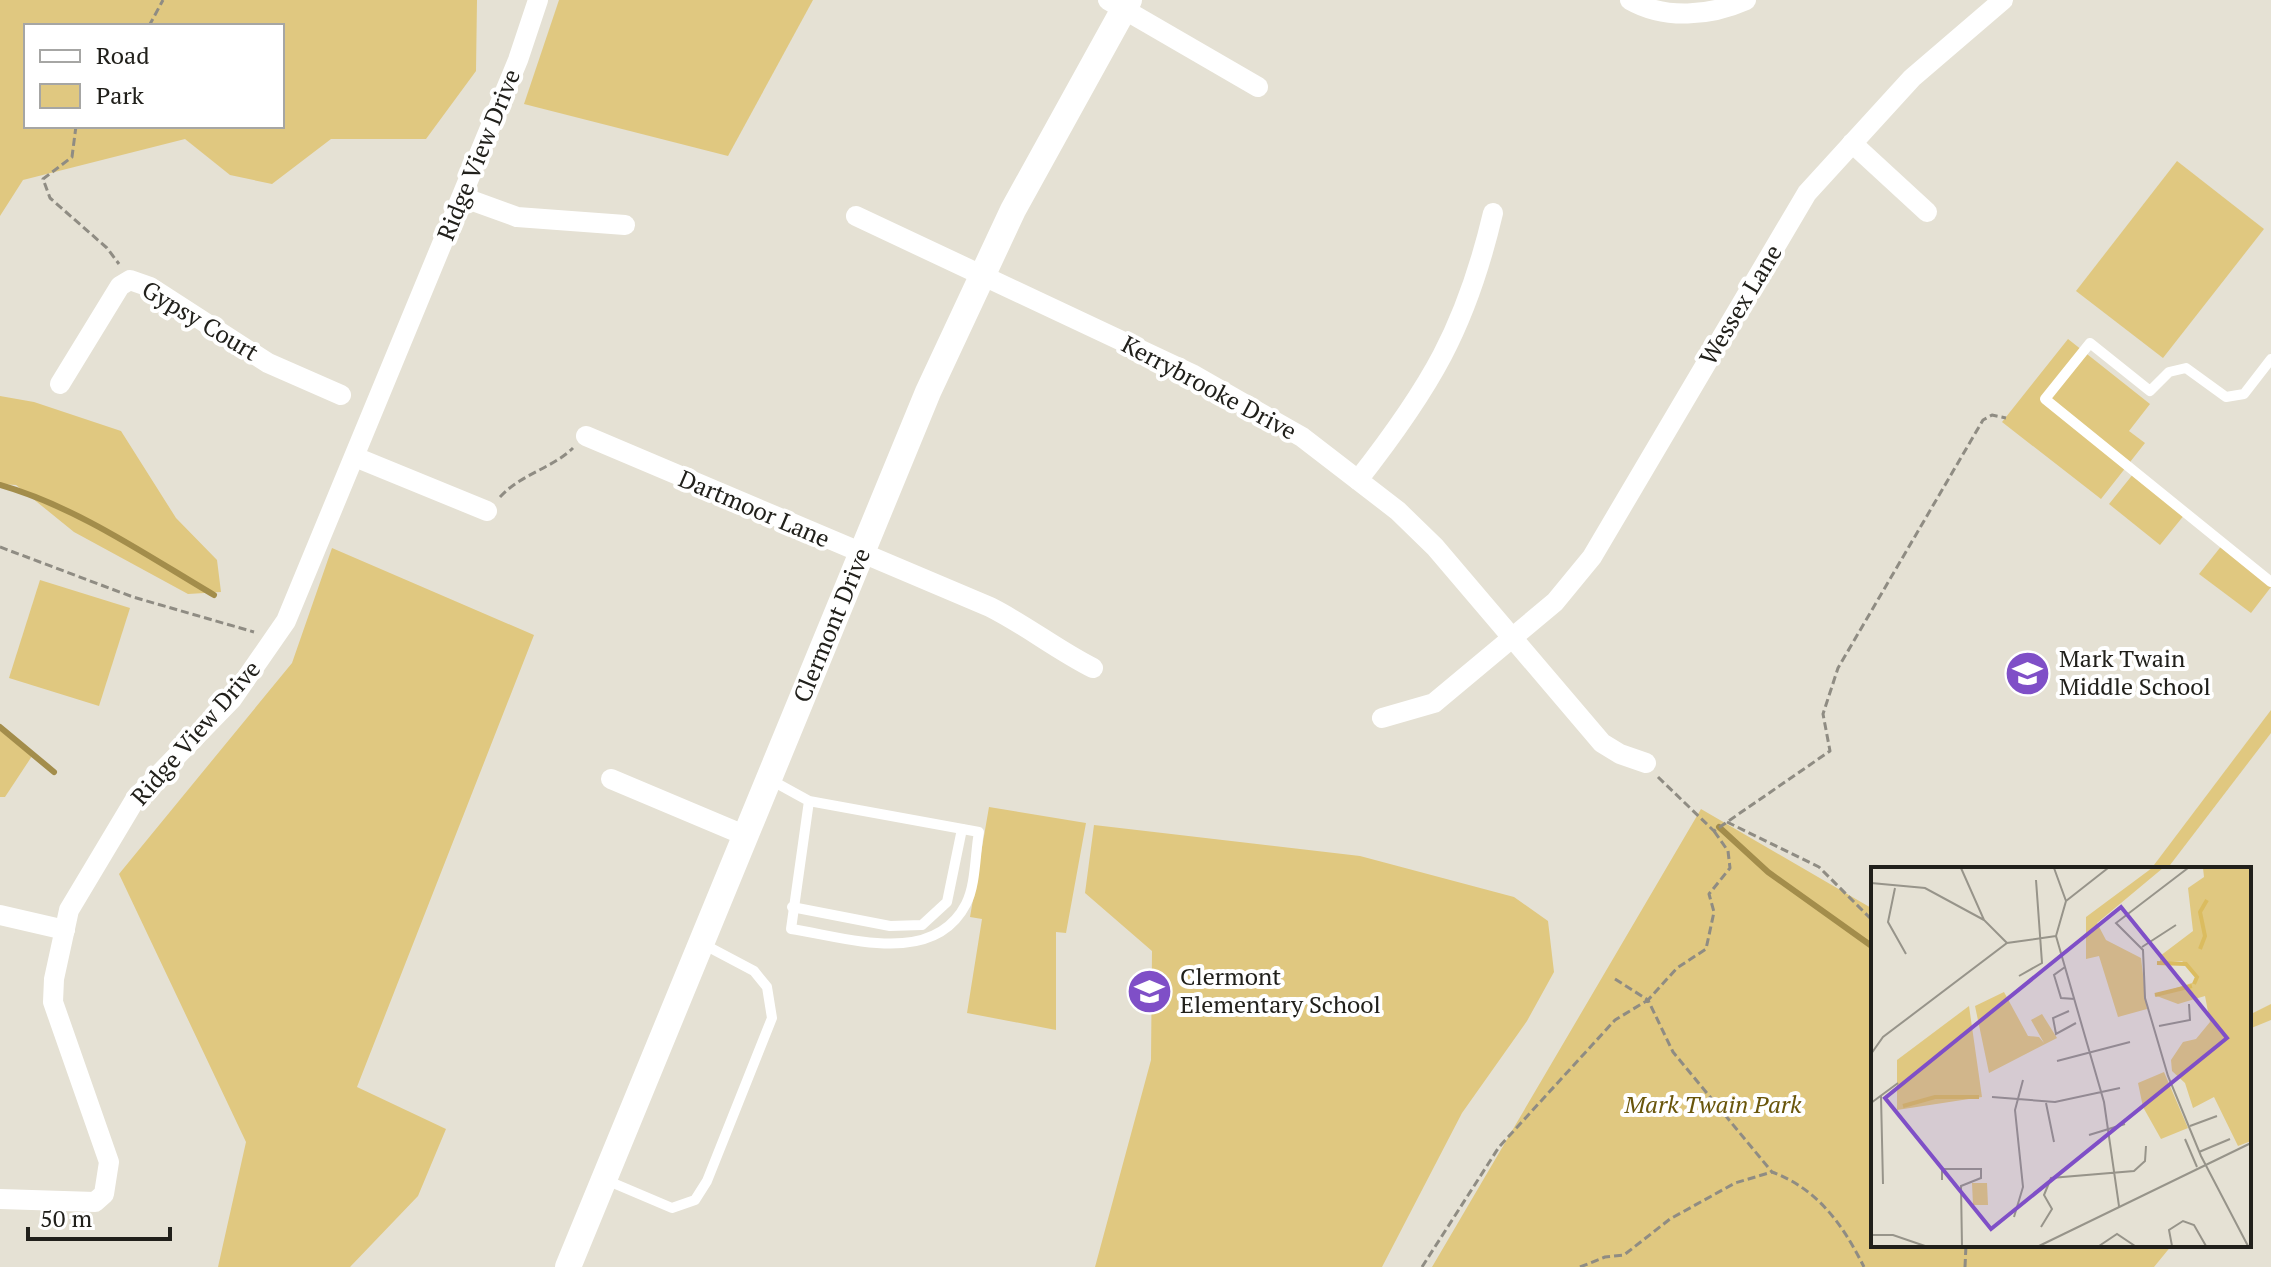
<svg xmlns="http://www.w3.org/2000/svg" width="2271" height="1267" viewBox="0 0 2271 1267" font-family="'PT Serif',serif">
<rect width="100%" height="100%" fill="#e5e1d4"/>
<g fill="#e0c880" fill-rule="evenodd">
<path d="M0,0H477L476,71L426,139H331L272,184L230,175L185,139L23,180L0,216ZM26,26H282V126H26Z"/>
<polygon points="559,0 813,0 728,156 524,104"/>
<polygon points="2177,161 2264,229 2163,358 2076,291"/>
<polygon points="2068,339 2150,404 2129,431 2145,443 2101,499 2002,422"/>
<polygon points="0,396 34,402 121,431 176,518 217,560 221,592 188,594 74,532 16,485 0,484"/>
<polygon points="2134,473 2185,514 2160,545 2109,504"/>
<polygon points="2223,544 2271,582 2271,587 2251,613 2199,574"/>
<polygon points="332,548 534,635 357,1087 446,1129 418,1196 350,1267 218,1267 246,1142 119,874 292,663"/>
<polygon points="40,580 130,608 99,706 9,678"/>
<polygon points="2271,710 2271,733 2167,869 2151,869"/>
<polygon points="0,730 34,753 5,797 0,797"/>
<polygon points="989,807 1086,823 1066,933 1056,932 1056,1030 967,1013 982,919 970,917"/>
<polygon points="1701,809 1873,909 1873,1245 2172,1245 2154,1267 1432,1267"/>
<polygon points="1094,825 1360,856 1514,897 1548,921 1554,972 1527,1021 1462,1113 1382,1267 1095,1267 1151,1060 1152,951 1085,893"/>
<polygon points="2271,1004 2271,1020 2249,1029 2249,1015"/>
</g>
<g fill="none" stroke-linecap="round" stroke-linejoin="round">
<g stroke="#a38d4b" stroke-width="6">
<path d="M0,485C77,507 146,555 214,595"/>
<polyline points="0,727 54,772"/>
<polyline points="1719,827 1768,872 1873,947"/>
</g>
<g stroke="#8f8c83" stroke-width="3" stroke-dasharray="8 4" stroke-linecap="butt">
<polyline points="149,26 163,0"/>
<polyline points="76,126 72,157 43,179 50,198 107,248 119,264"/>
<path d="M500,497C521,474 551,469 573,448"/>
<polyline points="0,547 133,597 254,632"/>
<polyline points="1658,777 1714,831 1830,751 1823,714 1838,668 1983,420 1992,415 2006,418"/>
<polyline points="1727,822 1819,867 1873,921"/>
<polyline points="1615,979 1648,1000 1677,968 1706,949 1714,912 1709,894 1730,868 1728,851 1714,831"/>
<path d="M1422,1267L1499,1147L1615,1020L1648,1000L1673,1052L1772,1172C1818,1189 1843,1225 1864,1267"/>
<polyline points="1580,1267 1605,1257 1624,1255 1670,1219 1735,1183 1772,1172"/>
<polyline points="1965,1267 1966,1245"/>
</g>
<g stroke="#fff" stroke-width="10">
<polyline points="2271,359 2244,394 2226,397 2186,368 2169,372 2150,391 2090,343 2045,399 2271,582"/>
<path d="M769,779L809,801L791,929C846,937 933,968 966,904C976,885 975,853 979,832L809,801"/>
<polyline points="792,907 890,926 922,925 947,902 962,829"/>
<polyline points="606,1180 672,1208 695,1200 707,1181 772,1018 767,987 754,971 703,944"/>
</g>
<g stroke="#fff" stroke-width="20">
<polyline points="1108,0 1258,87"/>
<path d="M1630,0C1665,20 1710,16 1746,0"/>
<polyline points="1852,143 1927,212"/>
<polyline points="462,197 517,217 625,225"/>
<polyline points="856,216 1192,374 1302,437 1398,511 1435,547 1602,743 1620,754 1646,763"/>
<polyline points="60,384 120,286 130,280 150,287 268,363 341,395"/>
<path d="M586,436L990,607C1026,625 1057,650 1093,668"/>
<polyline points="355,457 487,511"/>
<path d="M1358,480C1430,388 1466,328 1493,213"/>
<polyline points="1382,718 1434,703 1555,602 1592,557 1807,193 1912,78 2003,0"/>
<polyline points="611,779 744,835"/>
<polyline points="0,915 65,930"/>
<polyline points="0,1199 95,1202 104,1194 109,1162 53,1002 54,979 69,910 136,798 232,699 286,621 518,60 538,0"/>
</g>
<path stroke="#fff" stroke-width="26" id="s1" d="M568,1267L928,392L1013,210L1129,0"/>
</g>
<defs>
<symbol id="school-disc" viewBox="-11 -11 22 22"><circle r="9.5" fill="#7f4fc7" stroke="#fff"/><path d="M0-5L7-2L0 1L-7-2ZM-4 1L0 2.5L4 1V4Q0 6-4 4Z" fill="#fff"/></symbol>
</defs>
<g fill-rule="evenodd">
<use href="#school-disc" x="2002" y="648" width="51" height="51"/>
<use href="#school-disc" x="1124" y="966" width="51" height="51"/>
</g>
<g text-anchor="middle" stroke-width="8" stroke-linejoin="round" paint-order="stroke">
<g font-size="24" fill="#21201b" stroke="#fff">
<text transform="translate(479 155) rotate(-68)" y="8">Ridge View Drive</text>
<text transform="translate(1741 305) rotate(-59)" y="8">Wessex Lane</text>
<text transform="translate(200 321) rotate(31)" y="8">Gypsy Court</text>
<text transform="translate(1209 388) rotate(28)" y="8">Kerrybrooke Drive</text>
<text transform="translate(754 509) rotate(23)" y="8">Dartmoor Lane</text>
<text dy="8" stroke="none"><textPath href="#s1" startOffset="694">Clermont Drive</textPath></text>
<text transform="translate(196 733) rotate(-49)" y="8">Ridge View Drive</text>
</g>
<g font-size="24" fill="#21201b" stroke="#fff" text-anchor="start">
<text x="2059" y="667">Mark Twain<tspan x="2059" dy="28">Middle School</tspan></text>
<text x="1180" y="985">Clermont<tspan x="1180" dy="28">Elementary School</tspan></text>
</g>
<g font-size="24" font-style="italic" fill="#69550b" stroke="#fff">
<text x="1713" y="1113">Mark Twain Park</text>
</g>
</g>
<g transform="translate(1871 867)">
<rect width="380" height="380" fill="#e5e1d4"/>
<path d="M281,1H292L226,56L235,73L270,91L276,142L247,150L228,89L215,92V50ZM332,1H380V274L367,279L343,230L322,241L314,216L301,204L300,193L312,175L325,172L339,155L334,129L307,137L283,128L324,115V106L311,94L289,96V89L322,64L317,21L333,10ZM133,125L157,169L168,170L173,176L160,153L171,147L186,171L118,206L104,139ZM98,139L111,230L26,243V193ZM293,205L317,261L290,272L272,240L267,216ZM101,316H116L117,338H102Z" fill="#e0c880"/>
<path fill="none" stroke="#dbbc5f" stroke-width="4" d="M329,82L334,69L329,45L336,33M286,96L315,97L326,110L323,117M284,128L321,119M32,239L64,230H108"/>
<path fill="none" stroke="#97948a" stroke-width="2" d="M90,1L113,53L136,76M183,1L195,34L185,69L233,235L248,339M317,1L245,56L272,83L274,131L297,209L330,289L377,379M0,16L54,21L113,53M24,21L17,55L35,87M195,34L237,1M271,80L305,58M194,100L183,108L190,131L204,132M148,109L171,96L165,13M198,144L182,151L185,167L205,156M288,159L319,153L318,137M0,187L12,170L136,76L185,69M186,194L259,175M10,229L12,317M121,230L184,235L249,221M0,236L27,216M175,236L183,275M319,259L346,249M218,268L254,257M314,272L326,300M328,285L359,272M71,313V302H110V311L90,319L91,379M143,350L152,320L144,243L152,213M170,360L181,342L173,328L180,311L263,304L274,294L275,279M0,368H22L54,379M168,379L380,276M228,379L246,367L264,379M301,379L298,363L312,354L323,358L335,379"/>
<path fill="#7f4fc7" fill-opacity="0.15" stroke="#7f4fc7" stroke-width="4" d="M250,40L356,171L120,362L14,231Z"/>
<rect width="380" height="380" fill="none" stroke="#21201b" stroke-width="4"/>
</g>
<rect x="24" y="24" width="260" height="104" fill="#ffffff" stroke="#a6a6a4" stroke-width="2"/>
<rect x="40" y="50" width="40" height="12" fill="#ffffff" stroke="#a6a6a4" stroke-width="2"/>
<text x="96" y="64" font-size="24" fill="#21201b">Road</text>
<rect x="40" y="84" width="40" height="24" fill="#e0c880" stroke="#a6a6a4" stroke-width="2"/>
<text x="96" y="104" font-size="24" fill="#21201b">Park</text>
<path d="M28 1227v12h142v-12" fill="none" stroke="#21201b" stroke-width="4"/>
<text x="40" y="1227" font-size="24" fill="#21201b" stroke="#ffffff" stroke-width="6" paint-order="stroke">50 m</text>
</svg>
